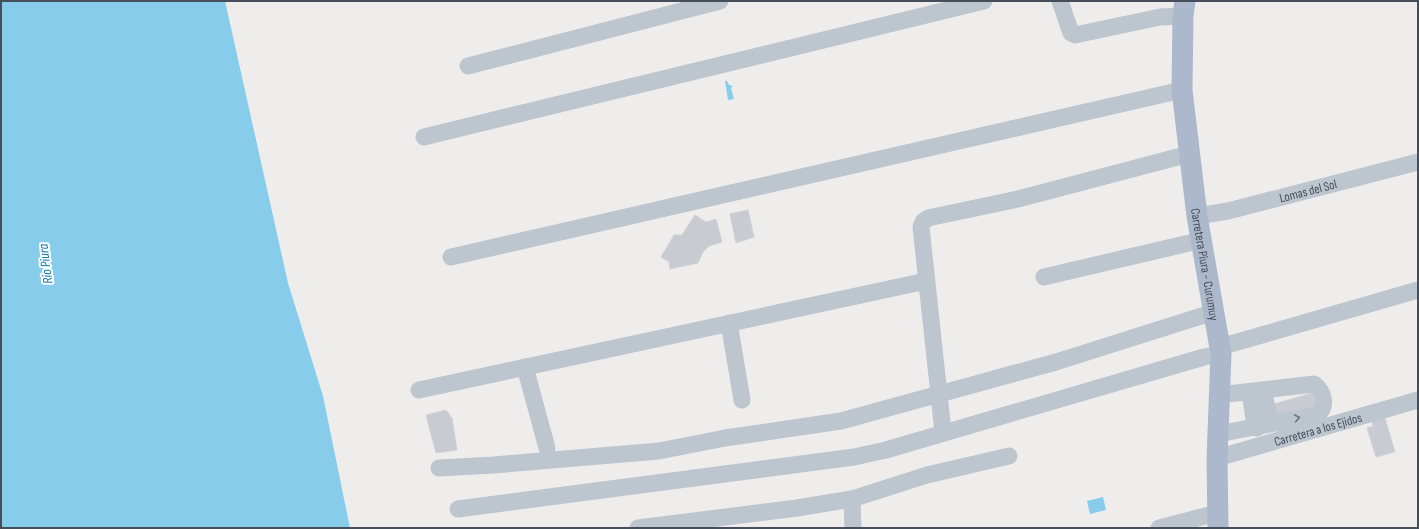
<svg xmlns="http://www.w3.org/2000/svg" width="1419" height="529" viewBox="0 0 1419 529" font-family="'Sofia Sans Condensed',sans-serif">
<rect width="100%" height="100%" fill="#efedec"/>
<g fill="#87cceb">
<polygon points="1,1 225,1 288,283 323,396 350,528 1,528"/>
<polygon points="725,81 727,81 729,85 733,86 731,88 734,99 728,100"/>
<polygon points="1103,497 1106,510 1090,514 1087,501"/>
</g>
<g fill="#c9cbd3" stroke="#d0d2d8">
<polygon points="748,210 754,237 736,243 730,214"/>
<polygon points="695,215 706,222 716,219 722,242 709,246 703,252 698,263 670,269 669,262 661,257 674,235 682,235"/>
<polygon points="1312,393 1316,406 1264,422 1260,408"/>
<polygon points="446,410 452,418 457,450 436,453 426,415"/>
<polygon points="1385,418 1395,452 1376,457 1367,428 1373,426 1372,422"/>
</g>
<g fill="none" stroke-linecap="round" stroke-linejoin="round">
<g stroke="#bdc5cf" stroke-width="17">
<polyline points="1060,1 1071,33 1075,35 1160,17 1183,16"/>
<polyline points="468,66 720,1"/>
<polyline points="424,137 984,1"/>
<path id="s1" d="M1197,216L1228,211L1418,162"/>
<polyline points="451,257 1182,90"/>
<polyline points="1044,277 1202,240"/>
<polyline points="729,323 742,400"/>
<polyline points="1220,347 1418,290"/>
<polyline points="525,367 547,448"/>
<polyline points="419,390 926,281"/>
<polyline points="1250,392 1255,426"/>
<polyline points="1247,393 1265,398 1269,420 1257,428"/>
<polyline points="943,432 921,227 923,222 928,218 1018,199 1189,154"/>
<path d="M1218,434L1317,415C1328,407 1324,392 1314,384L1219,395"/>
<path id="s2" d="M1217,458L1418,400"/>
<polyline points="439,468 494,465 659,451 725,438 841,421 1056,362 1214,312"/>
<polyline points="852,499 853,528"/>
<polyline points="458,509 854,457 886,450 1204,357 1221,354"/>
<polyline points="638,528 797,508 852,499 927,475 1009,456"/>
<polyline points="1159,528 1217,513"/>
</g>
<path stroke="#acb9cc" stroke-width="21" id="s3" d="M1185,1L1183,16L1182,90L1197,216L1221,354L1217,458L1218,528"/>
</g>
<defs><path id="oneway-chevron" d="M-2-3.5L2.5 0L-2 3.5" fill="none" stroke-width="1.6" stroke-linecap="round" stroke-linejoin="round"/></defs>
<use stroke="#69727d" href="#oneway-chevron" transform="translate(1297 418) rotate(-10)"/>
<g text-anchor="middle" stroke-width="4" stroke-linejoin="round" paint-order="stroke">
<g font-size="13" fill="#454e5a" stroke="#fff">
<text dy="5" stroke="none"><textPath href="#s1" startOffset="114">Lomas del Sol</textPath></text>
<text dy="5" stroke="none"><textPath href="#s3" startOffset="265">Carretera Piura - Curumuy</textPath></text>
<text dy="5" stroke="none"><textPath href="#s2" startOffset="105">Carretera a los Ejidos</textPath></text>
</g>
<g font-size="14" font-style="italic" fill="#0c76a6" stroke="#fff">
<text transform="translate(45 264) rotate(-97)" y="5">Río Piura</text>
</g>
</g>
<rect width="1419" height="529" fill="none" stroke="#454e5a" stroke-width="4"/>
</svg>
